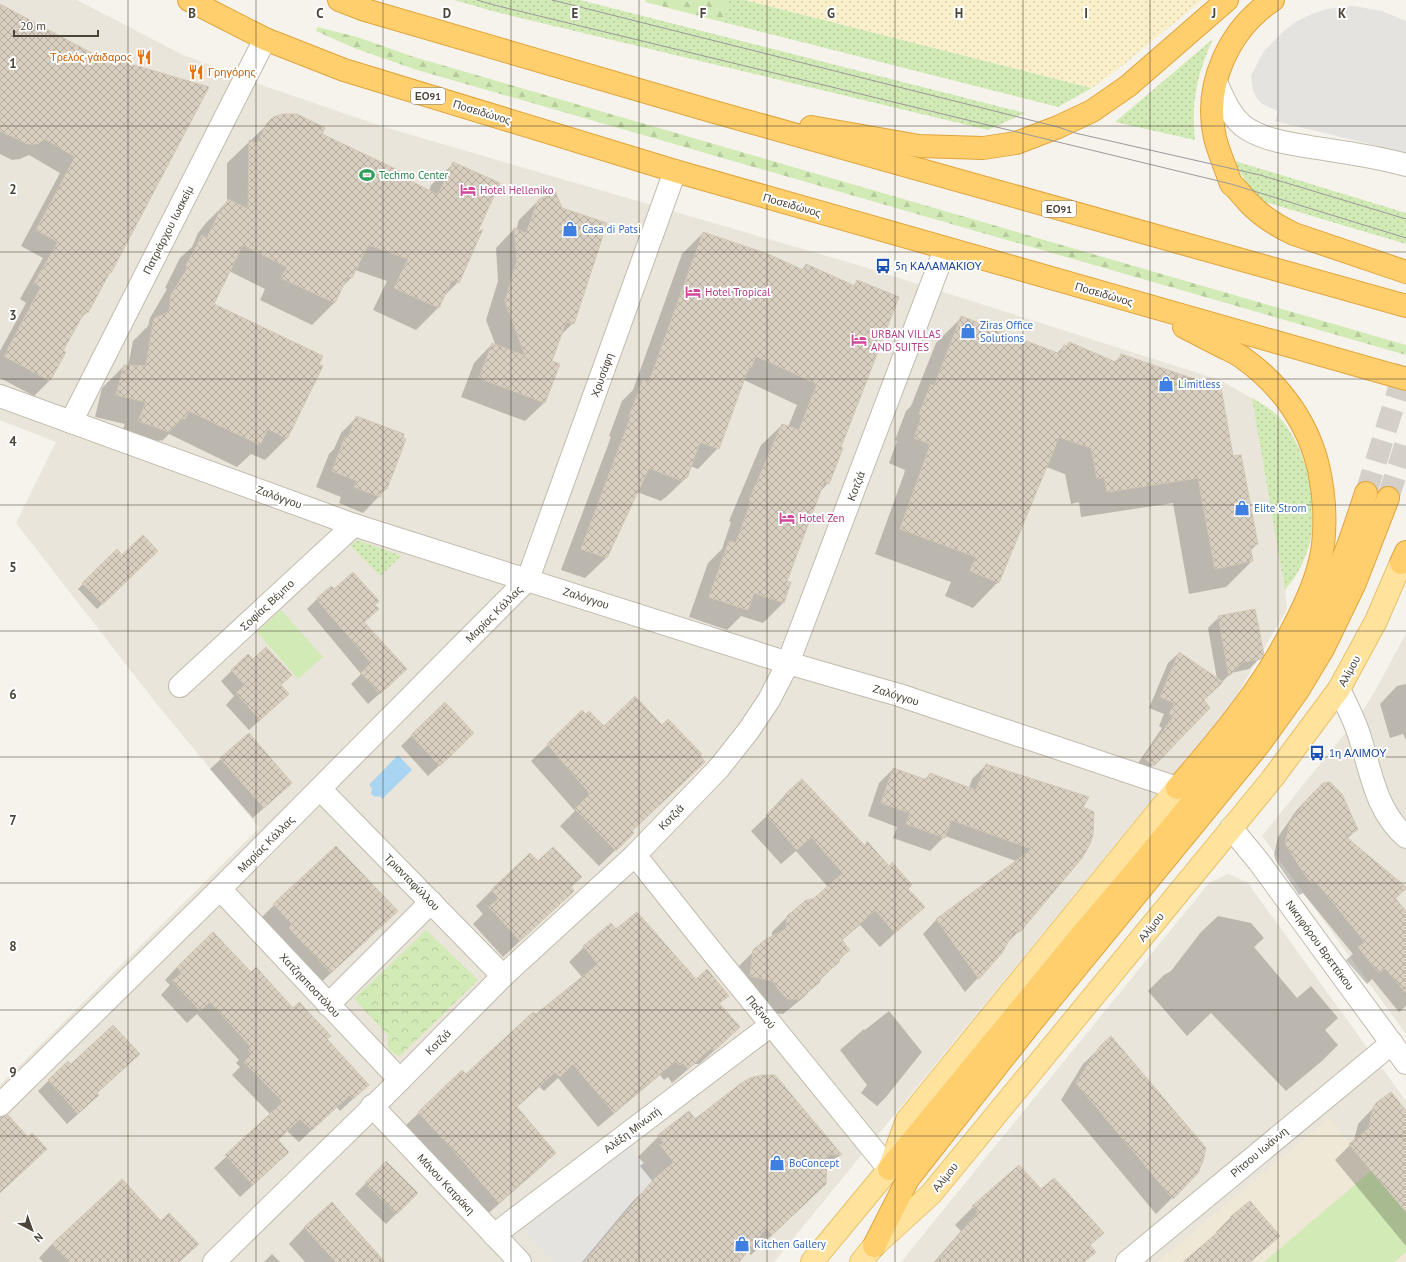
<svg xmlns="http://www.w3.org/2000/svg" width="1406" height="1262" viewBox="0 0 1406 1262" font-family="'PT Sans',sans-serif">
<defs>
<pattern id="grass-dots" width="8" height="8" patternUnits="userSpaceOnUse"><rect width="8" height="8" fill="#d2eab5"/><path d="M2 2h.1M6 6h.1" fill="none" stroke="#b6ca9c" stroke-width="1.8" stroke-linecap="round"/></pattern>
<pattern id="forest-firs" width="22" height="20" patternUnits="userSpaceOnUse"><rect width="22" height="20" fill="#d2eab5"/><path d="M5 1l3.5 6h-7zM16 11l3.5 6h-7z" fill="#b6ca9c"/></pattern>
<pattern id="sand-dots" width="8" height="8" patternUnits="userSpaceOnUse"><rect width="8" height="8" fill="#f9efc9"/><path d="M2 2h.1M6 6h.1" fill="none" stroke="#d7cead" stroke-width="1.8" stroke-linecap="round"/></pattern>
<pattern id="park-crowns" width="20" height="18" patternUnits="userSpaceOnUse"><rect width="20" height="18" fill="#d2eab5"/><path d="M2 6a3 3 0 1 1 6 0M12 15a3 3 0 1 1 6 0" fill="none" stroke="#b6ca9c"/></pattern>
<pattern id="building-cross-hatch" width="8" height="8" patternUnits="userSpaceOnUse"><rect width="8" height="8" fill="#d8cfc1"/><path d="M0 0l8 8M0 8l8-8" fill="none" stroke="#b1aa9e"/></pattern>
</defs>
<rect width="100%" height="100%" fill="#f6f3ec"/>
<g fill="#eae5da">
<polygon points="0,0 77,0 181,54 267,87 384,127 861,266 1220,380 1267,407 1283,421 1293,436 1302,455 1312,494 1313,513 1312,533 1308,548 1301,567 1294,579 1285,590 1287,609 1230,707 1150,802 774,1262 0,1262 0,1085 259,828 156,703 16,523 56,442 0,420"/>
<polygon points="1406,633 1406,1034 1262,836 1362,712 1379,684"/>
<polygon points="1228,874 1247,882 1406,1101 1406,1262 901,1262 1209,883"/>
</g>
<polygon fill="#efe8d6" points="1329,1118 1406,1212 1406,1262 1157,1262"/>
<g fill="url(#grass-dots)">
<polygon points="454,0 580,0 1025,113 988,130 496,12"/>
<polygon points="729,0 745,0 1092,88 1058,107 723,22"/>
<path d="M1213,39C1197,74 1191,102 1195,140L1115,122Z"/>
<polygon points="1232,160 1406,213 1406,244 1258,200"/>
<path d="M1252,398C1263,405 1276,412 1283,422C1306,452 1317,496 1312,532C1309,553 1298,574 1285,590Z"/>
<polygon points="358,540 401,556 380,576 350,545"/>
</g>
<g fill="url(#forest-firs)">
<polygon points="646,0 729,0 723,22 645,2"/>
<polygon points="317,27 357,37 414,57 1406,345 1406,355 414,69 354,48 316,31"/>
</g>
<polygon fill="url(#sand-dots)" points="745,0 1202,0 1117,70 1092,88"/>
<path fill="url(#park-crowns)" d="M426,930L478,980L400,1056C387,1051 387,1048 388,1035L354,999Z"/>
<g fill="#d2eab5">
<polygon points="281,610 323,657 298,679 257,632"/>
<polygon points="1371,1171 1406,1212 1406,1252 1394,1262 1264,1262"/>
</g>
<g fill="#e5e3e0">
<polygon points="1353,6 1382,11 1406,21 1406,153 1275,121 1278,111 1262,104 1257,98 1253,91 1251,76 1257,64 1264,51 1285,30 1297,21 1310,15 1324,10 1339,7"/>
<polygon points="630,1146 654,1179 584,1262 554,1262 522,1229"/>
</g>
<path fill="#a9d4f2" d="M398,755L412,770L382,799L380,796C376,797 374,797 371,794L372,788L369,785Z"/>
<g fill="#0003">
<polygon points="0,5 113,65 117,61 207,88 110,272 107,275 87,312 78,321 62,351 64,353 49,381 34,396 0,378 0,351 26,303 20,299 43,258 21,246 60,173 29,155 20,159 12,160 0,154"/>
<polygon points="274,118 321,135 429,191 431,185 454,163 475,235 458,282 443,297 438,308 416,330 373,310 387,281 355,270 351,278 341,288 334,303 312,325 260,300 265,289 229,271 212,305 287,438 265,460 251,454 237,467 169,434 162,441 160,440 146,453 117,443 125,424 95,417 102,388 124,366 128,366 133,341 148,326 150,318 167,289 165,288 180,258 192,247 198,233 206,223 227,202 227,163"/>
<polygon points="538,201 573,323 560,336 551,362 559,365 544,403 525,421 461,397 474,363 492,344 496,346 486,320 498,281 496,248 514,229 516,230 519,220"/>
<polygon points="703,233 801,270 806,265 853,286 857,282 839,447 828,483 820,492 785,581 783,603 763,623 741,616 727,630 689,617 708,563 722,549 731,522 729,521 761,445 782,425 788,427 797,405 744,380 718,448 698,469 690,466 686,478 665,498 664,498 661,501 637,492 606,558 585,578 561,570 611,437 609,436 622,401 633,390 682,254"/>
<polygon points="962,317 1057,353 1064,346 1066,347 1069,343 1115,362 1122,355 1232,457 1257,544 1250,551 1252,561 1226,587 1189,594 1173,503 1081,517 1079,502 1071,504 1065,474 1046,467 998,582 973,608 945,596 951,582 875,554 904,474 905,470 889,463 897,441 895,440 906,411 911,406 936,343"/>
<polygon points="357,417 404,440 386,489 363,513 339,503 341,497 316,487 329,454 334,449 341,433"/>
<polygon points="117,550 122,556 156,551 97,609 78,589"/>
<polygon points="334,590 374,605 363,623 395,680 368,704 351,684 361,674 307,609 318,598"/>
<polygon points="1219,617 1260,658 1249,669 1231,673 1203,701 1208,708 1142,776 1134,769 1162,728 1159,726 1164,714 1149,708 1168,663 1179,653 1217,679 1208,628"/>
<polygon points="248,655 280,686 277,705 249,730 226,705 234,696 221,681"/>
<polygon points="1406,684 1406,740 1403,734 1390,738 1380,704 1397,686"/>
<polygon points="444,704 462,744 428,776 401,746"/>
<polygon points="582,712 604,727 687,778 631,832 633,833 599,866 560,826 575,811 531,761"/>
<polygon points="221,759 280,793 253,818 210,769"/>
<polygon points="986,765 1087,798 1019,931 1005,945 1001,953 965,992 923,934 936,920 1016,861 945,836 930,851 893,838 897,827 868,816 879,783 893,769 924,780 930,774 969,788 972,779"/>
<polygon points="786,794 864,846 867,843 888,867 892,863 907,889 923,907 880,947 860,925 841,941 849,950 804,997 783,1014 772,1013 736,991 738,967 754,951 772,937 772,932 788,916 814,899 828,887 796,851 781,864 751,831 772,811 771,810"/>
<polygon points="1308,798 1357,829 1347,839 1406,888 1395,899 1406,912 1406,1006 1399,1012 1372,979 1367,984 1346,960 1353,954 1303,893 1299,895 1276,861 1274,855 1278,837 1296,811"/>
<polygon points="570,888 573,891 503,957 473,924 483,914 476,906 492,890"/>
<polygon points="274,905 380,927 314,989 258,921"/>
<polygon points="1218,916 1251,923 1264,938 1254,947 1297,998 1311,986 1338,1018 1325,1030 1338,1045 1322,1061 1286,1091 1211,1013 1187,1036 1148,991 1164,975 1171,971 1201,932"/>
<polygon points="616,930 696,980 728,996 719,1004 724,1042 699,1064 694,1064 672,1083 668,1077 664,1080 660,1075 598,1127 558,1078 544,1091 539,1086 516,1108 555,1153 540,1168 484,1217 404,1127 462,1072 466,1076 536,1016 583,978 569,962 584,947"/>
<polygon points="177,967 251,974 326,1039 368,1085 340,1111 337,1107 299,1142 287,1131 277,1140 275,1165 240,1197 214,1168 271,1115 232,1075 240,1067 236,1063 239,1060 197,1014 187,1023 161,995 170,985 165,980"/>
<polygon points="889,1011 922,1052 886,1097 877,1106 861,1093 867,1085 840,1050 864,1029 865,1030"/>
<polygon points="1100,1048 1172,1198 1156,1214 1061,1100 1083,1064"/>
<polygon points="128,1064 96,1094 98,1095 87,1106 67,1124 38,1091 49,1080 71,1066"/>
<polygon points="1377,1104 1406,1113 1406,1246 1335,1160 1354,1141 1358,1124"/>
<polygon points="695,1121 840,1155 825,1170 804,1205 751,1255 747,1251 738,1262 582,1262 633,1201 653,1182 640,1166 644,1163 638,1157 659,1136"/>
<polygon points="386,1163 417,1193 386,1224 355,1194"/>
<polygon points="1019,1167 1041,1191 1102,1233 1089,1246 1084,1262 934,1262 961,1231 955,1225 973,1207"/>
<polygon points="1231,1217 1278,1236 1251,1262 1184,1262 1218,1234 1216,1232"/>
<polygon points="305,1227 383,1262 305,1262 289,1244"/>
<polygon points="52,1244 178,1262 43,1262 39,1258"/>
<polygon points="272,1254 280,1262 264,1262"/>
</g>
<g fill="url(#building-cross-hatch)" stroke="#d3c7b4">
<polygon points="0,4 114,65 117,60 209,87 111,273 110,272 88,313 85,311 63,351 66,352 50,381 4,356 41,287 34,283 58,242 36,230 75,157 45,139 37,144 28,144 0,131"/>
<polygon points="283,114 297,114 325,128 322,134 400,171 398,174 438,195 453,162 500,183 477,233 483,229 459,283 452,280 439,308 394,288 408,259 368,245 352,278 348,276 335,303 281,278 287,267 243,245 214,304 323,356 319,364 323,366 287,439 268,429 260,445 189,411 185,419 182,418 169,432 138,421 146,402 116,395 124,365 146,366 153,323 155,318 169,312 171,295 188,267 186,266 202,235 207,238 220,210 222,211 228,199 248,209 249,140 257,144 267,123 273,117"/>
<polygon points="555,191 562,208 607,223 574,324 566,322 552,361 560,364 545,403 479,378 492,343 525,356 505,301 517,261 514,228 526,233 538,200"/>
<polygon points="703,232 768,254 803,270 806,264 855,286 857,280 899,297 841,447 843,448 829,484 824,482 787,581 791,582 784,603 754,593 748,610 709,597 729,541 736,543 751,501 749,500 782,424 799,430 817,384 756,356 751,368 749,367 719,449 700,442 687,478 684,477 682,481 649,468 607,558 581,549 631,416 629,416 643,380 649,382"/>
<polygon points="961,316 1060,354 1064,345 1067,346 1069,342 1118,363 1121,354 1221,388 1233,456 1241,455 1258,544 1250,546 1253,561 1215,569 1198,478 1107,492 1104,477 1097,479 1091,448 1059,437 999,583 970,571 976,557 900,529 929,448 930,444 914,438 922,415 919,414 931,384 934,386"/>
<polygon points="356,416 404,434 403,438 406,439 387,489 384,488 380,497 354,487 357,481 332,471 345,437 348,438"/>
<polygon points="143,535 158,551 103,604 82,583 117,549 122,555"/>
<polygon points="353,572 379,601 375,605 379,609 364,622 407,669 380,694 361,673 371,663 319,602 317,598 331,586 334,589"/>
<polygon points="1255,609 1264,655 1261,659 1243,662 1229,676 1218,616"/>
<polygon points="266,647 292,675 281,685 289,694 260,720 236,693 245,685 231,670 248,654 253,659"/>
<polygon points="1179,652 1223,682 1204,700 1210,708 1154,766 1144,758 1173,717 1169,714 1174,703 1160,697"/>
<polygon points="635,696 662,725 668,719 702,754 700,756 705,762 632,831 634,833 616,851 575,809 590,794 547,744 582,710 586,714 589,711 604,726"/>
<polygon points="445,702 474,733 440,766 411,735"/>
<polygon points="249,733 292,783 264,808 220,758"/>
<polygon points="986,764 1089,797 1083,807 1094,812 1093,835 1090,844 1082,858 1020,932 1014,931 1002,953 979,979 936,919 1032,849 951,820 945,838 906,824 910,813 881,803 893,768 927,780 930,773 976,790"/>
<polygon points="802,779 865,846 867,841 890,867 892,862 912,885 908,889 925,907 895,933 875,910 842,940 850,950 840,958 839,962 820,979 820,982 799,999 787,999 778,989 773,981 750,976 753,950 766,939 786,929 787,916 806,900 813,899 843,873 811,837 797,850 766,815 787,796 785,794"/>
<polygon points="1330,782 1342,794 1358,830 1345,836 1406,887 1406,889 1395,898 1406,911 1406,993 1385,968 1379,973 1358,947 1365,942 1316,882 1311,883 1303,872 1285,843 1290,823 1308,798 1323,783"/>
<polygon points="336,846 398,911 331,973 289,928 292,924 273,904"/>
<polygon points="553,847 582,877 571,887 574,891 520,941 489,907 499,898 491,890 530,853 538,861"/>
<polygon points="637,912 696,979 707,969 729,996 719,1003 740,1027 715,1050 710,1049 688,1069 683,1063 679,1065 675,1061 614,1113 573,1064 560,1077 555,1072 517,1107 556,1153 499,1203 452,1149 418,1112 462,1070 466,1074 533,1012 536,1014 598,964 583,946 611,923 616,929"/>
<polygon points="213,932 251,972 256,967 293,1008 299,1002 331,1036 327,1039 369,1085 353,1099 350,1095 312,1130 300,1119 278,1140 289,1152 253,1185 225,1155 283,1102 244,1062 252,1054 248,1050 251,1047 210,1002 200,1011 172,981 182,973 177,967"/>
<polygon points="113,1025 140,1054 97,1093 99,1095 78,1114 48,1080 68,1061 71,1064"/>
<polygon points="1111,1036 1206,1148 1203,1161 1198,1173 1173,1199 1076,1083 1099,1047"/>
<polygon points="762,1075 775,1075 842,1155 827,1154 826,1184 772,1235 766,1228 739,1262 584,1262 654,1179 674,1162 660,1145 664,1143 658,1135 689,1111 695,1119 740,1084 750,1078"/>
<polygon points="1391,1092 1406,1111 1406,1212 1349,1144 1369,1128 1373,1108 1376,1103"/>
<polygon points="8,1115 28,1137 32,1133 47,1149 0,1193 0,1117"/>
<polygon points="386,1161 418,1193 397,1214 365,1183"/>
<polygon points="1019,1165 1041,1189 1054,1178 1104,1233 1090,1245 1096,1252 1084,1262 936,1262 978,1212 972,1206"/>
<polygon points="122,1179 161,1221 169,1213 199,1244 179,1262 69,1262 52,1244"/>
<polygon points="1250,1201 1280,1236 1250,1262 1183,1262 1233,1219 1230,1217"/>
<polygon points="332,1202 343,1215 385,1262 336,1262 304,1227"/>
</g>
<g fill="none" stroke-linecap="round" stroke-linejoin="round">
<g stroke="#d4d0c8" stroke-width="22" stroke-dasharray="22 11" stroke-linecap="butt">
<polyline points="1366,493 1406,366"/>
<polyline points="1388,498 1406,443"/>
</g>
<defs>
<g id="minor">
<path d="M1216,82C1223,98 1231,118 1246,128C1264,140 1288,143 1310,147C1342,152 1375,156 1406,165"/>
<polyline points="0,396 354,525 788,663 899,695 1177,788"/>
<polyline points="71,422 265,39"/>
<polyline points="180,686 354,525"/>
<path d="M1339,689C1345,702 1352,715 1357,729C1371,767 1373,808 1406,837"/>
<polyline points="320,789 503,976"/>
<polyline points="1231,828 1259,862 1406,1063"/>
<polyline points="635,855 713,953 889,1169"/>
<polyline points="220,889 400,1080"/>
<polyline points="328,1005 431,902"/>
<polyline points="0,1105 220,889 528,579 675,171"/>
<polyline points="372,1106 520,1262"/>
<polyline points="494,1235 771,1025"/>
<polyline points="214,1262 384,1096 503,976 635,855 719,768 749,730 769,700 788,663 945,249"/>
<polyline points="1127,1262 1392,1043"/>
</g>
<g id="major">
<polyline points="812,1262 889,1169 907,1120 1177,788"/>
<polyline points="861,1262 874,1246 931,1194 1272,779 1339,689 1376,621 1401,563"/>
</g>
<g id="highway">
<polyline points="189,0 265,39 344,70 675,171 1406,379"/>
<polyline points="339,0 365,10 711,111 1406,306"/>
<path d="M1273,0C1229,29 1203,85 1215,138C1219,153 1226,169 1231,184C1238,189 1242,196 1248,202C1261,216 1277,226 1294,234L1406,272"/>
<polyline points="811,127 919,146 983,148 1016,143 1058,127 1092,111 1128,86 1227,0"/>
<polyline points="1401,563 1406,552"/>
<path d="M1177,788C1224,734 1268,681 1299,616C1310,594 1320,570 1323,545C1326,520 1324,494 1319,470C1309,424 1281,385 1243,358C1238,354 1231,351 1225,348C1211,341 1198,334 1184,327"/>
<path d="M889,1169C954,1090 1018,1011 1083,933C1127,882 1170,830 1212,778C1239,744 1266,711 1289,673C1323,617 1346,555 1366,493"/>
<polyline points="874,1246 908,1179 1031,1023 1258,746 1297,692 1323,649 1355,583 1388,498"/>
</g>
</defs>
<use href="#minor" stroke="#c2bbae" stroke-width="24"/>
<use href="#major" stroke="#e6c16a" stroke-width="24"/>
<use href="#highway" stroke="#e0a43c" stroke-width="24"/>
<use href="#minor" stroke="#fff" stroke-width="22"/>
<use href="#major" stroke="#ffe39c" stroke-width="22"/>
<use href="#highway" stroke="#ffcf6e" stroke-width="22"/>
<g stroke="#9a9a9a" stroke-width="1">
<polyline points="477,0 494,5 1231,184 1406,238"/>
<polyline points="552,0 1058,127 1075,133 1260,175 1406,219"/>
</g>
</g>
<path fill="none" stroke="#4b4439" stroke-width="1" stroke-opacity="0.55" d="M128,0V1262M256,0V1262M383,0V1262M511,0V1262M639,0V1262M767,0V1262M895,0V1262M1023,0V1262M1150,0V1262M1278,0V1262M0,126H1406M0,252H1406M0,379H1406M0,505H1406M0,631H1406M0,757H1406M0,883H1406M0,1010H1406M0,1136H1406"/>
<defs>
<symbol id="restaurant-bare" viewBox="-9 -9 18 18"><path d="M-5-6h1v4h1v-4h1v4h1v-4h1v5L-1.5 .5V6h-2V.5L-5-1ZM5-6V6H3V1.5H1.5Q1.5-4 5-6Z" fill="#e8710a" stroke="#fff" stroke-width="2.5" paint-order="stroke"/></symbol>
<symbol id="stadium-bare" viewBox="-9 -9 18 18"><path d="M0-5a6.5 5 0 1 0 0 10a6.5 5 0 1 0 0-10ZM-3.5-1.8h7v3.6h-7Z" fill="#2e9e5b" stroke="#fff" stroke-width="2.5" paint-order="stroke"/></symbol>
<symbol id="hotel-bare" viewBox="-9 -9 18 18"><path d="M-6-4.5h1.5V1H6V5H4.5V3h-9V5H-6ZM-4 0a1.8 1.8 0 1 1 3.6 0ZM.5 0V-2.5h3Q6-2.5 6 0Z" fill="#d1479c" stroke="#fff" stroke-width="2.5" paint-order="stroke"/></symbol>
<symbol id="shop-bare" viewBox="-9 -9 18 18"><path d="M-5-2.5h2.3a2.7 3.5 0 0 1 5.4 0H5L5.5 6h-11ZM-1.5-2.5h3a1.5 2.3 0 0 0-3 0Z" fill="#3f7fe0" stroke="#fff" stroke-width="2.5" paint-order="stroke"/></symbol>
<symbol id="bus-bare" viewBox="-9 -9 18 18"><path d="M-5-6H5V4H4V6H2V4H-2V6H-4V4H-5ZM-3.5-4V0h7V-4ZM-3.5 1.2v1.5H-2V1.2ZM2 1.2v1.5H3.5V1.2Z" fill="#1a4fb4" stroke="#fff" stroke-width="2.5" paint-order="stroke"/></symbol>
</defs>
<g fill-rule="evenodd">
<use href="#restaurant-bare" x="133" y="46" width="22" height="22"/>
<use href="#restaurant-bare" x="185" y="61" width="22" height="22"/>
<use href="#stadium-bare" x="356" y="164" width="22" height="22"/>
<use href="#hotel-bare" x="457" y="179" width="22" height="22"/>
<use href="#shop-bare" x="559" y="218" width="22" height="22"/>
<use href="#bus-bare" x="872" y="255" width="22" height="22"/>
<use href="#hotel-bare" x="682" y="281" width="22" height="22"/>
<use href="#shop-bare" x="957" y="320" width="22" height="22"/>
<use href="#hotel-bare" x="848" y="329" width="22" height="22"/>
<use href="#shop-bare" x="1155" y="373" width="22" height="22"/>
<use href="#shop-bare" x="1231" y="497" width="22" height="22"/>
<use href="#hotel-bare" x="776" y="507" width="22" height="22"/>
<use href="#bus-bare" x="1306" y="742" width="22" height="22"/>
<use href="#shop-bare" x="766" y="1152" width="22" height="22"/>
<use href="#shop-bare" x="731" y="1233" width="22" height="22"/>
</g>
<g text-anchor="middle" stroke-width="4" stroke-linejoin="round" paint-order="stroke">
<g fill="#fff" stroke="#817c74" stroke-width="1">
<rect x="411" y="88" width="34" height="16" rx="3"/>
<rect x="1042" y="201" width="34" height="16" rx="3"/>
</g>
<g font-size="10" font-weight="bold" fill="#4b4439">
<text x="428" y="100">ΕΟ91</text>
<text x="1059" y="213">ΕΟ91</text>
</g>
<g font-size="11" fill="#c56008" stroke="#fff" text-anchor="end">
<text x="132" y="61">Τρελός γάιδαρος</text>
<text x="208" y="76" text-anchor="start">Γρηγόρης</text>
</g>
<g font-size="11" fill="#4b4439" stroke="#fff">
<text transform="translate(482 112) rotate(17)" y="4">Ποσειδώνος</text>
<text transform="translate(792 205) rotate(16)" y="4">Ποσειδώνος</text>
<text transform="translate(168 230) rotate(-63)" y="4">Πατριάρχου Ιωακείμ</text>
<text transform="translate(1104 294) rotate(16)" y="4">Ποσειδώνος</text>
<text transform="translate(602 375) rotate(-70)" y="4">Χρυσάφη</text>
<text transform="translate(856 486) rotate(-69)" y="4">Κοτζιά</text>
<text transform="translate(279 497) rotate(20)" y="4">Ζαλόγγου</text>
<text transform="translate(586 598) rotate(18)" y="4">Ζαλόγγου</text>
<text transform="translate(267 605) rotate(-43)" y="4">Σοφίας Βέμπο</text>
<text transform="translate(494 614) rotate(-45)" y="4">Μαρίας Κάλλας</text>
<text transform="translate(1349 671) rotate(-61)" y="4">Αλίμου</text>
<text transform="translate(896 695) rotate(17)" y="4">Ζαλόγγου</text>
<text transform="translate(671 817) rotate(-46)" y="4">Κοτζιά</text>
<text transform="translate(266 844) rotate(-45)" y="4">Μαρίας Κάλλας</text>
<text transform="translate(412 882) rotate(46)" y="4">Τριανταφύλλου</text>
<text transform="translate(1151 927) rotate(-51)" y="4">Αλίμου</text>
<text transform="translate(1320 945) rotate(54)" y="4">Νικηφόρου Βρεττάκου</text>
<text transform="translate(310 985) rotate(47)" y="4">Χατζηαποστόλου</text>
<text transform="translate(761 1012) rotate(51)" y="4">Παξινού</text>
<text transform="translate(438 1042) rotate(-45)" y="4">Κοτζιά</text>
<text transform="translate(632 1130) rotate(-37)" y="4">Αλέξη Μινωτή</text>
<text transform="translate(1259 1152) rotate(-40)" y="4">Ρίτσου Ιωάννη</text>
<text transform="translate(945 1177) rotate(-51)" y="4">Αλίμου</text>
<text transform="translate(446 1184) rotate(47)" y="4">Μάνου Κατράκη</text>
</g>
<g font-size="11" fill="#27864d" stroke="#fff" text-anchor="start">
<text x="379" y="179">Techmo Center</text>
</g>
<g font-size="11" fill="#b23c85" stroke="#fff" text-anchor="start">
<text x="480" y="194">Hotel Helleniko</text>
<text x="705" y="296">Hotel Tropical</text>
<text x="871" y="338">URBAN VILLAS<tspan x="871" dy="13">AND SUITES</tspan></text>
<text x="799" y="522">Hotel Zen</text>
</g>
<g font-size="11" fill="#366cbe" stroke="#fff" text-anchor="start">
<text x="582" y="233">Casa di Patsi</text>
<text x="980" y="329">Ziras Office<tspan x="980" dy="13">Solutions</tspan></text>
<text x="1178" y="388">Limitless</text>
<text x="1254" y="512">Elite Strom</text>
<text x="789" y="1167">BoConcept</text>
<text x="754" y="1248">Kitchen Gallery</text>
</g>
<g font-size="11" fill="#164399" stroke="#fff" text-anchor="start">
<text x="895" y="270">5η ΚΑΛΑΜΑΚΙΟΥ</text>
<text x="1329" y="757">1η ΑΛΙΜΟΥ</text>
</g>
</g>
<g font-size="13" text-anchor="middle" font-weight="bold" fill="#4b4439" stroke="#fff" stroke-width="4" stroke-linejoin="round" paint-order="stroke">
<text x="192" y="18">B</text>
<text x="320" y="18">C</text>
<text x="447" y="18">D</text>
<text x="575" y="18">E</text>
<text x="703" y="18">F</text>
<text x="831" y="18">G</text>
<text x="959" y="18">H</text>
<text x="1086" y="18">I</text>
<text x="1214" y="18">J</text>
<text x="1342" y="18">K</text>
<text x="13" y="68">1</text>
<text x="13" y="194">2</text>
<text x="13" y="320">3</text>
<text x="13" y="446">4</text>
<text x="13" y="572">5</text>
<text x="13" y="699">6</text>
<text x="13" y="825">7</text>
<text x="13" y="951">8</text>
<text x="13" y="1077">9</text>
</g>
<g transform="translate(32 1230) rotate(139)" stroke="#ffffff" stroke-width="3" paint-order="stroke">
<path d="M0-3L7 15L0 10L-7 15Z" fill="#4b4439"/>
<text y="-6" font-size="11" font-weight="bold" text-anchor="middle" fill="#4b4439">N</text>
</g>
<path d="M14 30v6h84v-6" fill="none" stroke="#4b4439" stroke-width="2"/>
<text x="20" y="30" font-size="12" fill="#4b4439" stroke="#ffffff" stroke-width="3" paint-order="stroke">20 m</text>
</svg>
